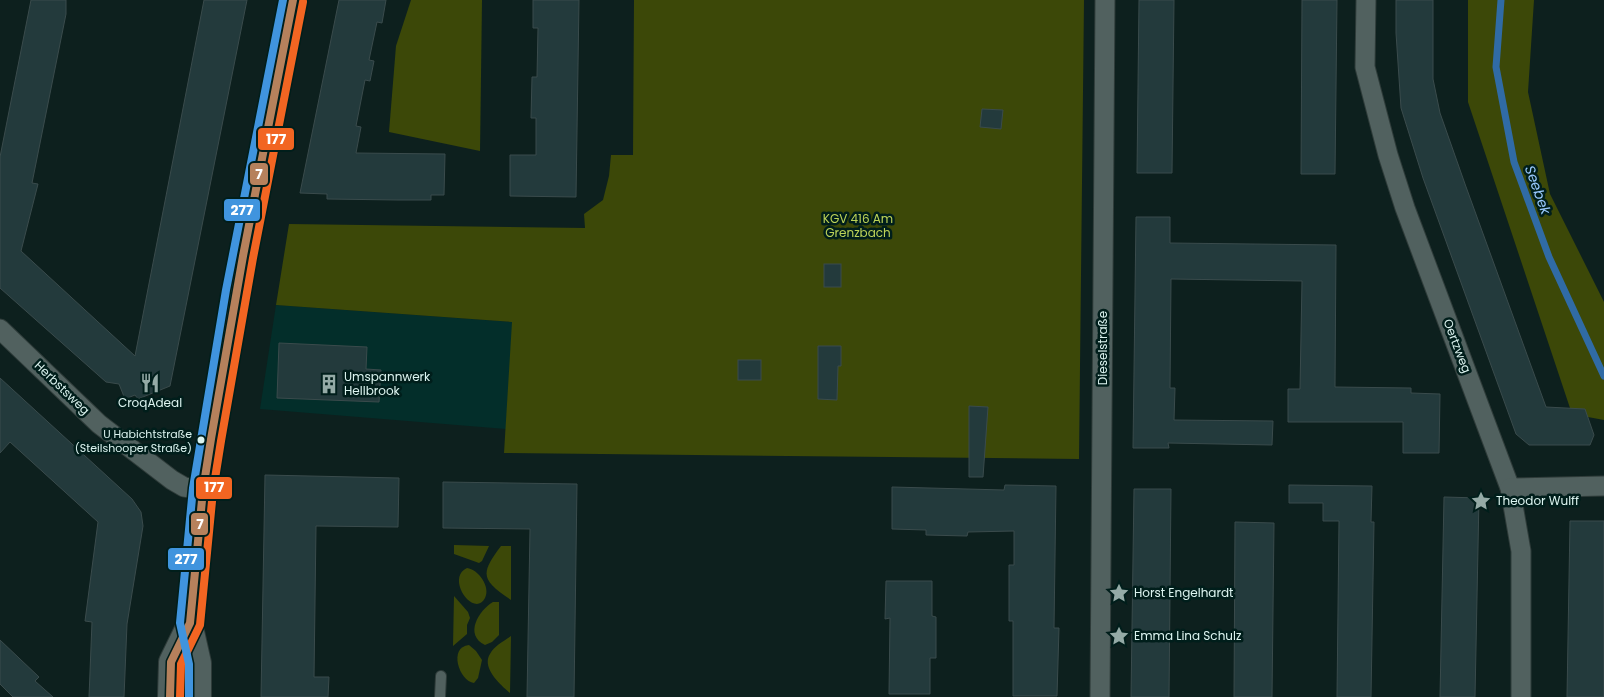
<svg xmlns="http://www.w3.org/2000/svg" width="1604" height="697" viewBox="0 0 1604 697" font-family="Poppins,sans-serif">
<rect width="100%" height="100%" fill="#0d201e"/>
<polygon fill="#032e2a" points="276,305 513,322 506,429 260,409"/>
<g fill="#3c4808">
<polygon points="411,0 482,0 480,151 389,132 396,46"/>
<polygon points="634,0 1084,0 1079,459 504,453 512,322 276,305 289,224 585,228 584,214 603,200 609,176 611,155 633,155"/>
<polygon points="1468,0 1534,0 1528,92 1550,194 1604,302 1604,420 1572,414 1468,102"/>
<polygon points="454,545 489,546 482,561 479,563 454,554"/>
<path d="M501,546H511V600C482,580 479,575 501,546Z"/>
<path d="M467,568C478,569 491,587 485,598C474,619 445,578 467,568Z"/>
<polygon points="454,596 468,612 470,618 467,625 467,634 453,646"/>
<path d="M493,602H499V635L492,642L485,645C464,635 478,611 493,602Z"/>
<path d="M511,636L510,693C501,685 481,668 490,654C494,646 504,641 511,636Z"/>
<path d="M469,645L476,651L482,660L478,678L474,683C459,681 448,647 469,645Z"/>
</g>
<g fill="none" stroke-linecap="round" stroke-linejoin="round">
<polyline stroke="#306ba5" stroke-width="7" points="1501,0 1496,67 1514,162 1549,257 1604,376"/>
</g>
<g fill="#233a3c" stroke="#3a4b4c">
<polygon points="31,0 66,0 66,14 32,183 38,184 21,251 135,356 204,0 247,0 170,386 138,399 135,395 125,399 119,384 106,382 0,288 0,157"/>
<polygon points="339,0 386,0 382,23 377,22 369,60 374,61 370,81 365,80 356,126 361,127 356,153 445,154 444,195 431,195 431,200 398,200 327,199 327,194 300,193"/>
<polygon points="533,0 579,0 576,197 510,196 510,155 536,155 536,118 531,118 532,77 537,77 538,28 533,28"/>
<polygon points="1139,0 1174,0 1172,173 1137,173"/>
<polygon points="1302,0 1337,0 1335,174 1301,174"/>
<polygon points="1396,0 1433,0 1433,79 1440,113 1465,184 1546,407 1585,409 1594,435 1590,445 1529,445 1516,434 1423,178 1401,108 1396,33"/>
<polygon points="982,109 1003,110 1001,129 980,127"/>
<polygon points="1136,217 1170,217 1170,243 1336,245 1335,387 1411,388 1411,393 1440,394 1439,453 1403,453 1403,422 1288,422 1288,389 1300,389 1302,281 1171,279 1170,388 1175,388 1174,420 1273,421 1272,445 1168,443 1169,448 1133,448"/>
<rect x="824" y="264" width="17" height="23"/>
<polygon points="279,343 367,347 366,369 381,370 379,402 277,398"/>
<polygon points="818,346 841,346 841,366 838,366 837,400 818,399"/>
<rect x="738" y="360" width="23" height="20"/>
<polygon points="0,378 132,499 141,512 143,526 127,624 124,697 89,697 92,622 85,621 98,522 10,442 0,453"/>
<polygon points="969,406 988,407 983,477 969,477"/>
<polygon points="265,475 399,478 398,527 316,526 314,677 329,677 328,697 261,697"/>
<polygon points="443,482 577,484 574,697 527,697 530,529 443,528"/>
<polygon points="1005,485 1056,486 1054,628 1059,628 1057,696 1013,696 1013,621 1009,621 1009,565 1014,565 1014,531 968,532 967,536 926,535 926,530 892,529 892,487 1004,490"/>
<polygon points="1289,485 1372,486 1371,522 1374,522 1371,697 1337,697 1339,521 1323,521 1323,503 1289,503"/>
<polygon points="1134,489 1171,489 1169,697 1131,697"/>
<polygon points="1444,497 1479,498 1475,697 1440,697"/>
<polygon points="1570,521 1604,521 1604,697 1567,697"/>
<polygon points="1235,522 1274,523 1272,697 1234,697"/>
<polygon points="886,581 932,581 932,616 936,617 936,658 930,658 930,694 889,694 890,618 885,619"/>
<polygon points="0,640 39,677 35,681 53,697 13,697 0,684"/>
</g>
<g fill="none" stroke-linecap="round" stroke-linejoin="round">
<defs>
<polyline id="service" points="440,697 441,676"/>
<g id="minor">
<polyline points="1366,0 1365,67 1388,155 1405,208 1510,488 1521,551 1521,697"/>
<polyline points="0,329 99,424 172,480 184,487 203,490"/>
<polyline points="1510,488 1604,486"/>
<polyline points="1100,697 1105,0"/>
</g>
<g id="tertiary">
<polyline points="170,697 171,662 190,623"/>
<polyline points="199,697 199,663 190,623 203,490 236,292 293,0"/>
</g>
</defs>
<use href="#service" stroke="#2f3c3a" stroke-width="12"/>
<use href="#minor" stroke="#2f3c3a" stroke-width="21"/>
<use href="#tertiary" stroke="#2f3c3a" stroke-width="26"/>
<use href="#service" stroke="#51615f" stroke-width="10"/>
<use href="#minor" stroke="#51615f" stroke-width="19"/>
<use href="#tertiary" stroke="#51615f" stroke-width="24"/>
<defs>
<polyline id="bus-1" points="170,697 171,662 190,623 203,490 211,439 243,256 293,0"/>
<polyline id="bus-2" points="180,697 181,664 200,625 213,491 221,441 253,258 303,2"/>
<polyline id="bus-3" points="189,697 189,664 180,623 193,488 226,290 283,0"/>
</defs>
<use href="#bus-1" stroke="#001e1b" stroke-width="11"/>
<use href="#bus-2" stroke="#001e1b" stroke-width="11"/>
<use href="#bus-3" stroke="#001e1b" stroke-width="11"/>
<use href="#bus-1" stroke="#b6815c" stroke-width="8"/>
<use href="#bus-2" stroke="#f26522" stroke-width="8"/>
<use href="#bus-3" stroke="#4094de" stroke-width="8"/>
</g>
<defs>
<symbol id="restaurant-bare" viewBox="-9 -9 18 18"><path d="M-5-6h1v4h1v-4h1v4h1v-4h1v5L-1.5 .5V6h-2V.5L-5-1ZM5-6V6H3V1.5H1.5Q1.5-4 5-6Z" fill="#94aaa6" stroke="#001e1b" stroke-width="2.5" paint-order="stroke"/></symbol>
<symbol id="building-bare" viewBox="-9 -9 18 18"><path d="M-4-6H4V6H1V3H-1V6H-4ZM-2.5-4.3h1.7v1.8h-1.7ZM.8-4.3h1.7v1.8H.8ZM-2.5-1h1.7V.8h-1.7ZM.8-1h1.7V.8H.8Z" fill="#94aaa6" stroke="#001e1b" stroke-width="2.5" paint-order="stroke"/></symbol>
<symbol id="sight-bare" viewBox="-9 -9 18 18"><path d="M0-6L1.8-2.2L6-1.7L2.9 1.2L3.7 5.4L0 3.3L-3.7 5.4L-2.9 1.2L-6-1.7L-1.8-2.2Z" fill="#94aaa6" stroke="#001e1b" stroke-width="2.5" paint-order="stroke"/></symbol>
</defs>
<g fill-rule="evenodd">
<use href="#restaurant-bare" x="136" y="369" width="28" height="28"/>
<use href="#building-bare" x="315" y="370" width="28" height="28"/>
<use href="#sight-bare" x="1467" y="487" width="28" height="28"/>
<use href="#sight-bare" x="1105" y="579" width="28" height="28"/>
<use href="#sight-bare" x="1105" y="622" width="28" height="28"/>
</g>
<circle fill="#dcf4f0" stroke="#001e1b" stroke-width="2" cx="201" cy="440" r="4.5"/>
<g text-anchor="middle" stroke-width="5" stroke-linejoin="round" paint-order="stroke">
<g font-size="11" fill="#dcf4f0" stroke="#001e1b" text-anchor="end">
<text x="192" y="438">U Habichtstraße<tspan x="192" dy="14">(Steilshooper Straße)</tspan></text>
</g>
<g font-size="12" fill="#bcd358" stroke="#001e1b">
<text x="858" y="223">KGV 416 Am<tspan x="858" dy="14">Grenzbach</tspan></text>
</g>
<g font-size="12" fill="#dcf4f0" stroke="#001e1b">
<text transform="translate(1457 346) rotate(69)" y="4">Oertzweg</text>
<text transform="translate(1103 348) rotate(-90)" y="4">Dieselstraße</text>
<text transform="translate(62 388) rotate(44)" y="4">Herbstsweg</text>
</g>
<g font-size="12" fill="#dcf4f0" stroke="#001e1b" text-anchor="start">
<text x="344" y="381">Umspannwerk<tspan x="344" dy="14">Hellbrook</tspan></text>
<text x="150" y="407" text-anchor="middle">CroqAdeal</text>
<text x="1496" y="505">Theodor Wulff</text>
<text x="1134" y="597">Horst Engelhardt</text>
<text x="1134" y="640">Emma Lina Schulz</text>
</g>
<g font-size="14" font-style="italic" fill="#98c8fc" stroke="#001e1b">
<text transform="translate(1538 190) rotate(70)" y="5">Seebek</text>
</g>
</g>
<g stroke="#001e1b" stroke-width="2">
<rect x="257" y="127" width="38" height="24" rx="5" fill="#f26522"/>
<rect x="249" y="162" width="20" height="24" rx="5" fill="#b6815c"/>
<rect x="223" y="198" width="38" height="24" rx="5" fill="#4094de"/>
<rect x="195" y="476" width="38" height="24" rx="5" fill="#f26522"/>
<rect x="190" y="512" width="19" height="24" rx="5" fill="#b6815c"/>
<rect x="167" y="547" width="38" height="24" rx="5" fill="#4094de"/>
</g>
<g font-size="14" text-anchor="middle" font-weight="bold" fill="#fff">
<text x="276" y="144">177</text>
<text x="259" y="179">7</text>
<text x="242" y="215">277</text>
<text x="214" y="492">177</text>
<text x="200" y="529">7</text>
<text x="186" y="564">277</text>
</g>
</svg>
